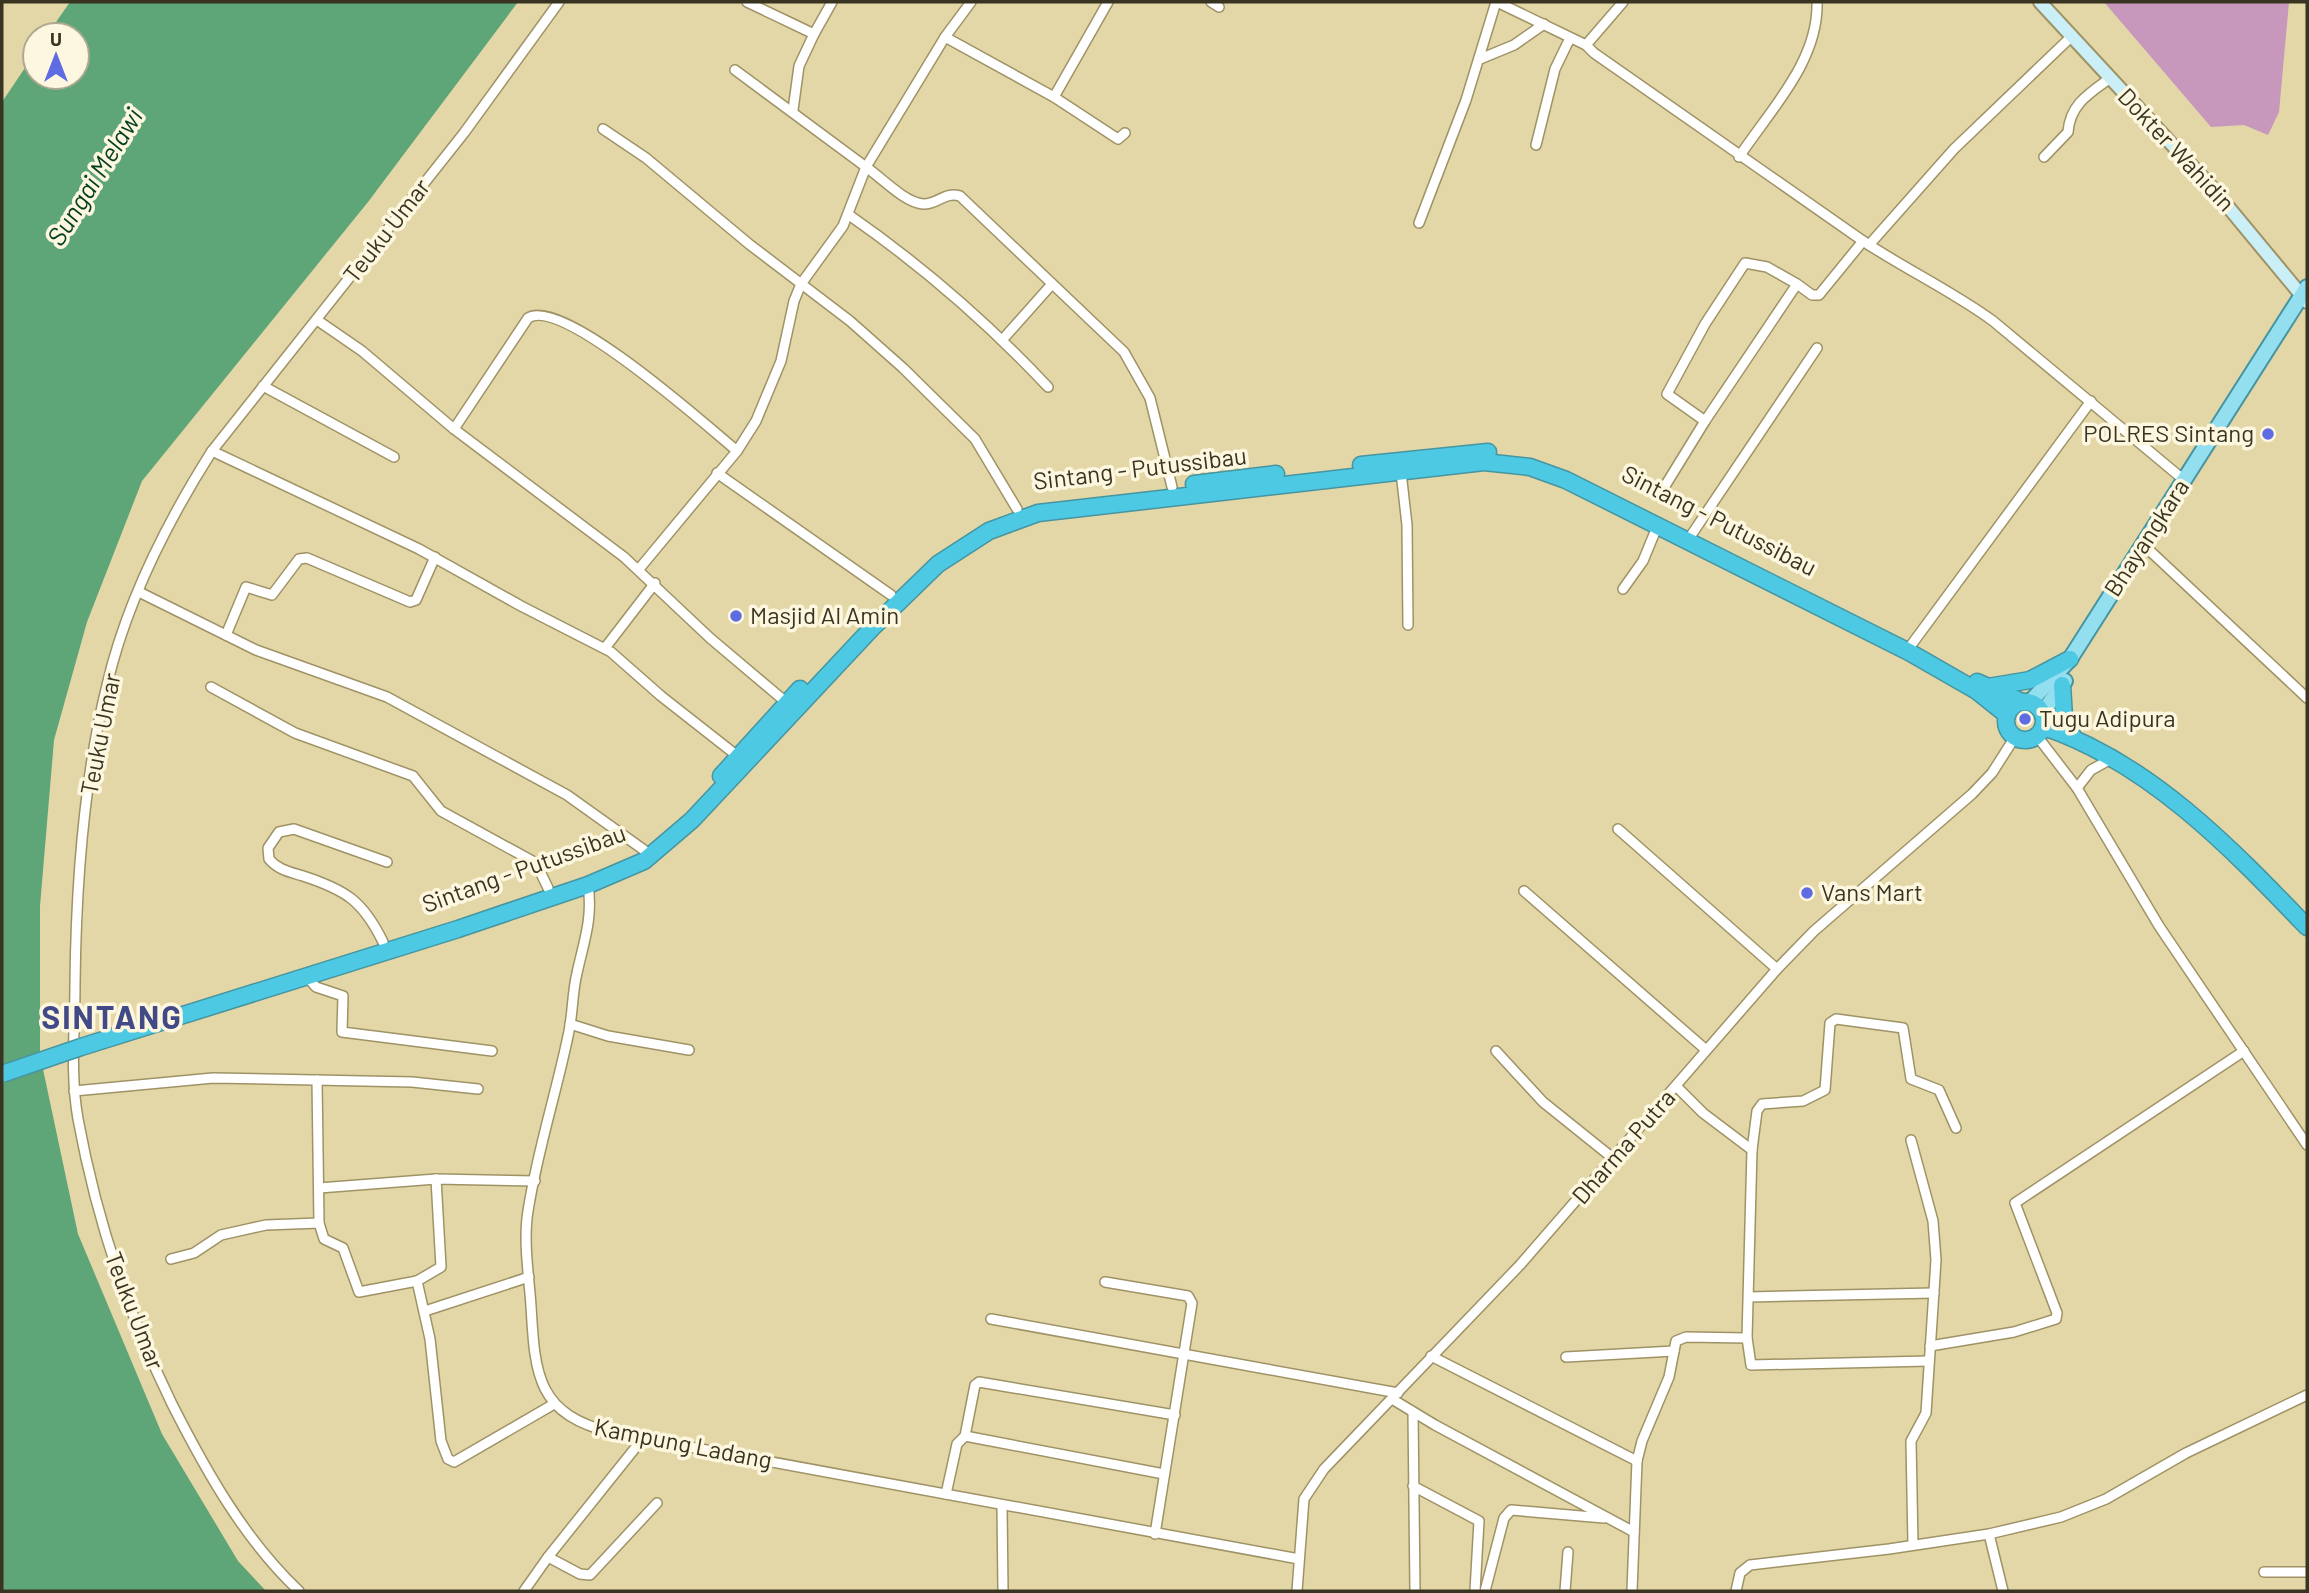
<svg xmlns="http://www.w3.org/2000/svg" width="2309" height="1593" viewBox="0 0 2309 1593" font-family="Barlow,sans-serif">
<rect width="100%" height="100%" fill="#e3d6a7"/>
<polygon fill="#c797bc" points="2104,2 2289,2 2279,112 2268,135 2244,125 2211,127"/>
<polygon fill="#5ea578" points="70,2 518,2 368,202 142,481 87,622 54,740 40,906 40,1055 78,1234 162,1434 238,1561 266,1591 2,1591 2,102 35,53 35,77 77,77 77,35 47,35"/>
<g fill="none" stroke-linecap="round" stroke-linejoin="round">
<defs>
<g id="street">
<polyline points="747,2 814,34 832,2"/>
<polyline points="971,2 945,37 1054,97 1118,139 1125,133"/>
<polyline points="1211,2 1219,7"/>
<polyline points="1497,2 1586,45"/>
<path d="M1623,2L1586,45L1594,53L1863,241C1905,269 1952,291 1993,321L2184,480"/>
<path d="M945,37L866,167C882,178 904,202 923,204C937,205 945,191 960,196L1124,352L1150,398L1172,487"/>
<polyline points="1480,59 1514,45 1544,24"/>
<polyline points="1054,97 1108,2"/>
<polyline points="793,110 799,66 814,34"/>
<polyline points="603,129 646,158 749,244 850,321 903,368 975,439 1017,509"/>
<polyline points="1536,145 1555,69 1570,38"/>
<path d="M1739,157C1770,110 1819,61 1817,2"/>
<path d="M2044,157L2068,132C2070,105 2088,94 2109,79"/>
<path d="M849,215C921,265 987,322 1048,387"/>
<polyline points="1419,223 1466,100 1496,2"/>
<polyline points="1869,245 1954,149 2071,37"/>
<polyline points="1797,284 1767,267 1745,263 1705,324 1667,394 1705,421 1797,284 1812,295 1819,295 1863,241"/>
<polyline points="317,320 362,351 454,429 624,557 710,638 787,703"/>
<polyline points="1003,339 1052,284"/>
<polyline points="263,386 394,457"/>
<path d="M454,429L528,318C562,296 707,426 737,451"/>
<polyline points="212,451 419,549 521,606 611,652 661,696 740,758"/>
<polyline points="1401,472 1407,525 1408,625"/>
<polyline points="717,473 891,595"/>
<polyline points="1665,486 1705,421"/>
<polyline points="1692,534 1817,348"/>
<polyline points="2149,550 2307,698"/>
<polyline points="639,569 737,451 756,421 781,361 794,301 801,284 843,226 866,167 735,70"/>
<polyline points="1623,589 1643,561 1657,527"/>
<polyline points="139,592 256,650 387,697 567,795 644,850"/>
<polyline points="226,635 246,587 272,595 299,559 307,558 410,602 416,600 435,557"/>
<polyline points="1912,644 2091,401"/>
<polyline points="605,648 655,583"/>
<polyline points="211,687 295,733 413,776 441,811 536,863 548,888"/>
<polyline points="2037,736 2077,788 2159,926 2307,1145"/>
<polyline points="2077,788 2091,770 2111,759"/>
<polyline points="1618,829 1777,969"/>
<path d="M588,885C593,918 584,941 577,973C572,993 573,1015 568,1036C556,1094 537,1152 528,1211C523,1241 529,1276 531,1306C535,1376 537,1415 614,1433L1299,1559"/>
<polyline points="1524,891 1705,1049"/>
<path d="M383,942C363,901 346,890 303,876C290,872 278,870 269,859L268,848L279,832L294,829L387,862"/>
<polyline points="308,978 316,987 343,996 342,1032 492,1051"/>
<polyline points="570,1024 608,1036 689,1050"/>
<polyline points="1496,1051 1543,1102 1614,1159"/>
<polyline points="317,1080 319,1223 324,1239 343,1248 359,1292 417,1281"/>
<polyline points="1677,1087 1703,1113 1752,1150 1747,1338 1751,1365 1929,1361"/>
<polyline points="74,1091 213,1078 412,1082 478,1089"/>
<polyline points="1911,1140 1933,1221 1936,1260 1926,1413 1911,1441 1913,1545"/>
<polyline points="1752,1150 1757,1111 1762,1104 1803,1101 1825,1090 1830,1023 1836,1019 1903,1028 1911,1079 1939,1090 1956,1128"/>
<polyline points="436,1179 441,1267 417,1281 430,1339 441,1441 448,1459 454,1462 554,1404"/>
<polyline points="319,1188 436,1179 535,1181"/>
<polyline points="171,1259 194,1253 221,1235 266,1225 319,1223"/>
<polyline points="1105,1282 1188,1296 1192,1303 1155,1534"/>
<polyline points="1749,1297 1934,1293"/>
<polyline points="425,1311 529,1277"/>
<polyline points="991,1319 1398,1393"/>
<polyline points="1930,1346 2014,1332 2056,1319 2057,1313 2015,1203 2244,1051"/>
<polyline points="1431,1356 1637,1461 1632,1591"/>
<polyline points="1566,1357 1674,1351"/>
<polyline points="1392,1399 1435,1425 1634,1532"/>
<polyline points="1413,1412 1415,1591"/>
<polyline points="965,1436 1164,1474"/>
<polyline points="1637,1461 1642,1441 1669,1377 1676,1341 1686,1337 1747,1338"/>
<polyline points="1413,1486 1479,1521 1475,1591"/>
<polyline points="946,1494 957,1444 965,1436 975,1385 979,1382 1175,1415"/>
<polyline points="1002,1505 1003,1591"/>
<polyline points="1989,1534 2003,1591"/>
<polyline points="548,1557 580,1574 590,1575 657,1503"/>
<polyline points="2264,1572 2307,1572"/>
<path d="M299,1591C244,1539 206,1471 172,1404C128,1314 96,1217 78,1119C70,1074 75,1029 75,984C76,885 83,782 107,685C126,603 167,522 212,451L464,133L559,2"/>
<polyline points="524,1591 548,1557 644,1437"/>
<polyline points="1297,1591 1304,1499 1324,1469 1520,1265 1777,969 1814,931 1972,794 1992,773 2015,737"/>
<polyline points="1485,1591 1504,1518 1511,1510 1604,1518"/>
<polyline points="1565,1591 1568,1552"/>
<polyline points="1736,1591 1740,1573 1750,1565 1889,1549 1989,1534 2061,1517 2106,1499 2186,1453 2307,1395"/>
</g>
<polyline id="secondary" points="2040,2 2215,191 2307,302"/>
<g id="primary">
<polyline points="2030,702 2070,659 2307,287"/>
<polyline points="2043,712 2065,681"/>
</g>
<g id="highway">
<polyline points="1361,465 1488,452"/>
<polyline points="1194,484 1276,474"/>
<polyline points="1977,682 2022,702"/>
<polyline points="2062,685 2064,717 2073,737"/>
<polyline points="1988,687 2030,680 2070,659"/>
<circle cx="2025" cy="721" r="19"/>
<path d="M2044,727C2150,763 2231,848 2307,927"/>
<polyline points="721,776 800,689"/>
<polyline points="81,1047 458,929 588,885 644,861 692,820 872,628 938,564 989,531 1038,513 1484,462 1530,467 1566,480 1909,652 1977,691 2007,715"/>
</g>
</defs>
<use href="#street" stroke="#9f9366" stroke-width="12"/>
<use href="#secondary" stroke="#9f9366" stroke-width="16"/>
<use href="#primary" stroke="#4695a0" stroke-width="18"/>
<use href="#highway" stroke="#4695a0" stroke-width="19"/>
<use href="#street" stroke="#fff" stroke-width="9"/>
<use href="#secondary" stroke="#caeff7" stroke-width="12"/>
<use href="#primary" stroke="#94dfef" stroke-width="14"/>
<use href="#highway" stroke="#4dc9e4" stroke-width="16"/>
<defs>
<polyline id="highway-bridge" points="2,1074 81,1047"/>
</defs>
<use href="#highway-bridge" stroke="#4695a0" stroke-width="19" stroke-linecap="butt"/>
<use href="#highway-bridge" stroke="#4dc9e4" stroke-width="16"/>
</g>
<g fill="#5e6be3" stroke="#fef7df" stroke-width="2.5">
<circle cx="2268" cy="434" r="7"/>
<circle cx="736" cy="616" r="7"/>
<circle cx="2025" cy="719" r="7"/>
<circle cx="1807" cy="893" r="7"/>
</g>
<g text-anchor="middle" stroke-width="7" stroke-linejoin="round" paint-order="stroke">
<g font-size="24" fill="#393421" stroke="#fef7df">
<text transform="translate(2176 150) rotate(47)" y="8">Dokter Wahidin</text>
<text transform="translate(387 231) rotate(-52)" y="8">Teuku Umar</text>
<text transform="translate(1140 469) rotate(-7)" y="8">Sintang - Putussibau</text>
<text transform="translate(1719 521) rotate(27)" y="8">Sintang - Putussibau</text>
<text transform="translate(2147 538) rotate(-57)" y="8">Bhayangkara</text>
<text transform="translate(101 734) rotate(-79)" y="8">Teuku Umar</text>
<text transform="translate(524 869) rotate(-20)" y="8">Sintang - Putussibau</text>
<text transform="translate(1624 1147) rotate(-49)" y="8">Dharma Putra</text>
<text transform="translate(134 1311) rotate(69)" y="8">Teuku Umar</text>
<text transform="translate(683 1444) rotate(11)" y="8">Kampung Ladang</text>
</g>
<g font-size="24" fill="#393421" stroke="#fef7df" text-anchor="start">
<text x="2254" y="442" text-anchor="end">POLRES Sintang</text>
<text x="750" y="624">Masjid Al Amin</text>
<text x="2039" y="727">Tugu Adipura</text>
<text x="1821" y="901">Vans Mart</text>
</g>
<g font-size="26" font-style="italic" fill="#023e20" stroke="#fef7df">
<text transform="translate(95 177) rotate(-58)" y="9">Sungai Melawi</text>
</g>
<g font-size="32" font-weight="bold" letter-spacing="2" fill="#414a86" stroke="#fef7df">
<text x="112" y="1029">SINTANG</text>
</g>
</g>
<rect width="2309" height="1593" fill="none" stroke="#393421" stroke-width="7"/>
<g transform="translate(56 56)"><circle r="33" fill="#fef7df" stroke="#afa993" stroke-width="2"/>
<path d="M0-5L12 26L0 18L-12 26Z" fill="#5e6be3"/>
<text y="-10" font-size="19" font-weight="bold" text-anchor="middle" fill="#393421">U</text>
</g>
</svg>
